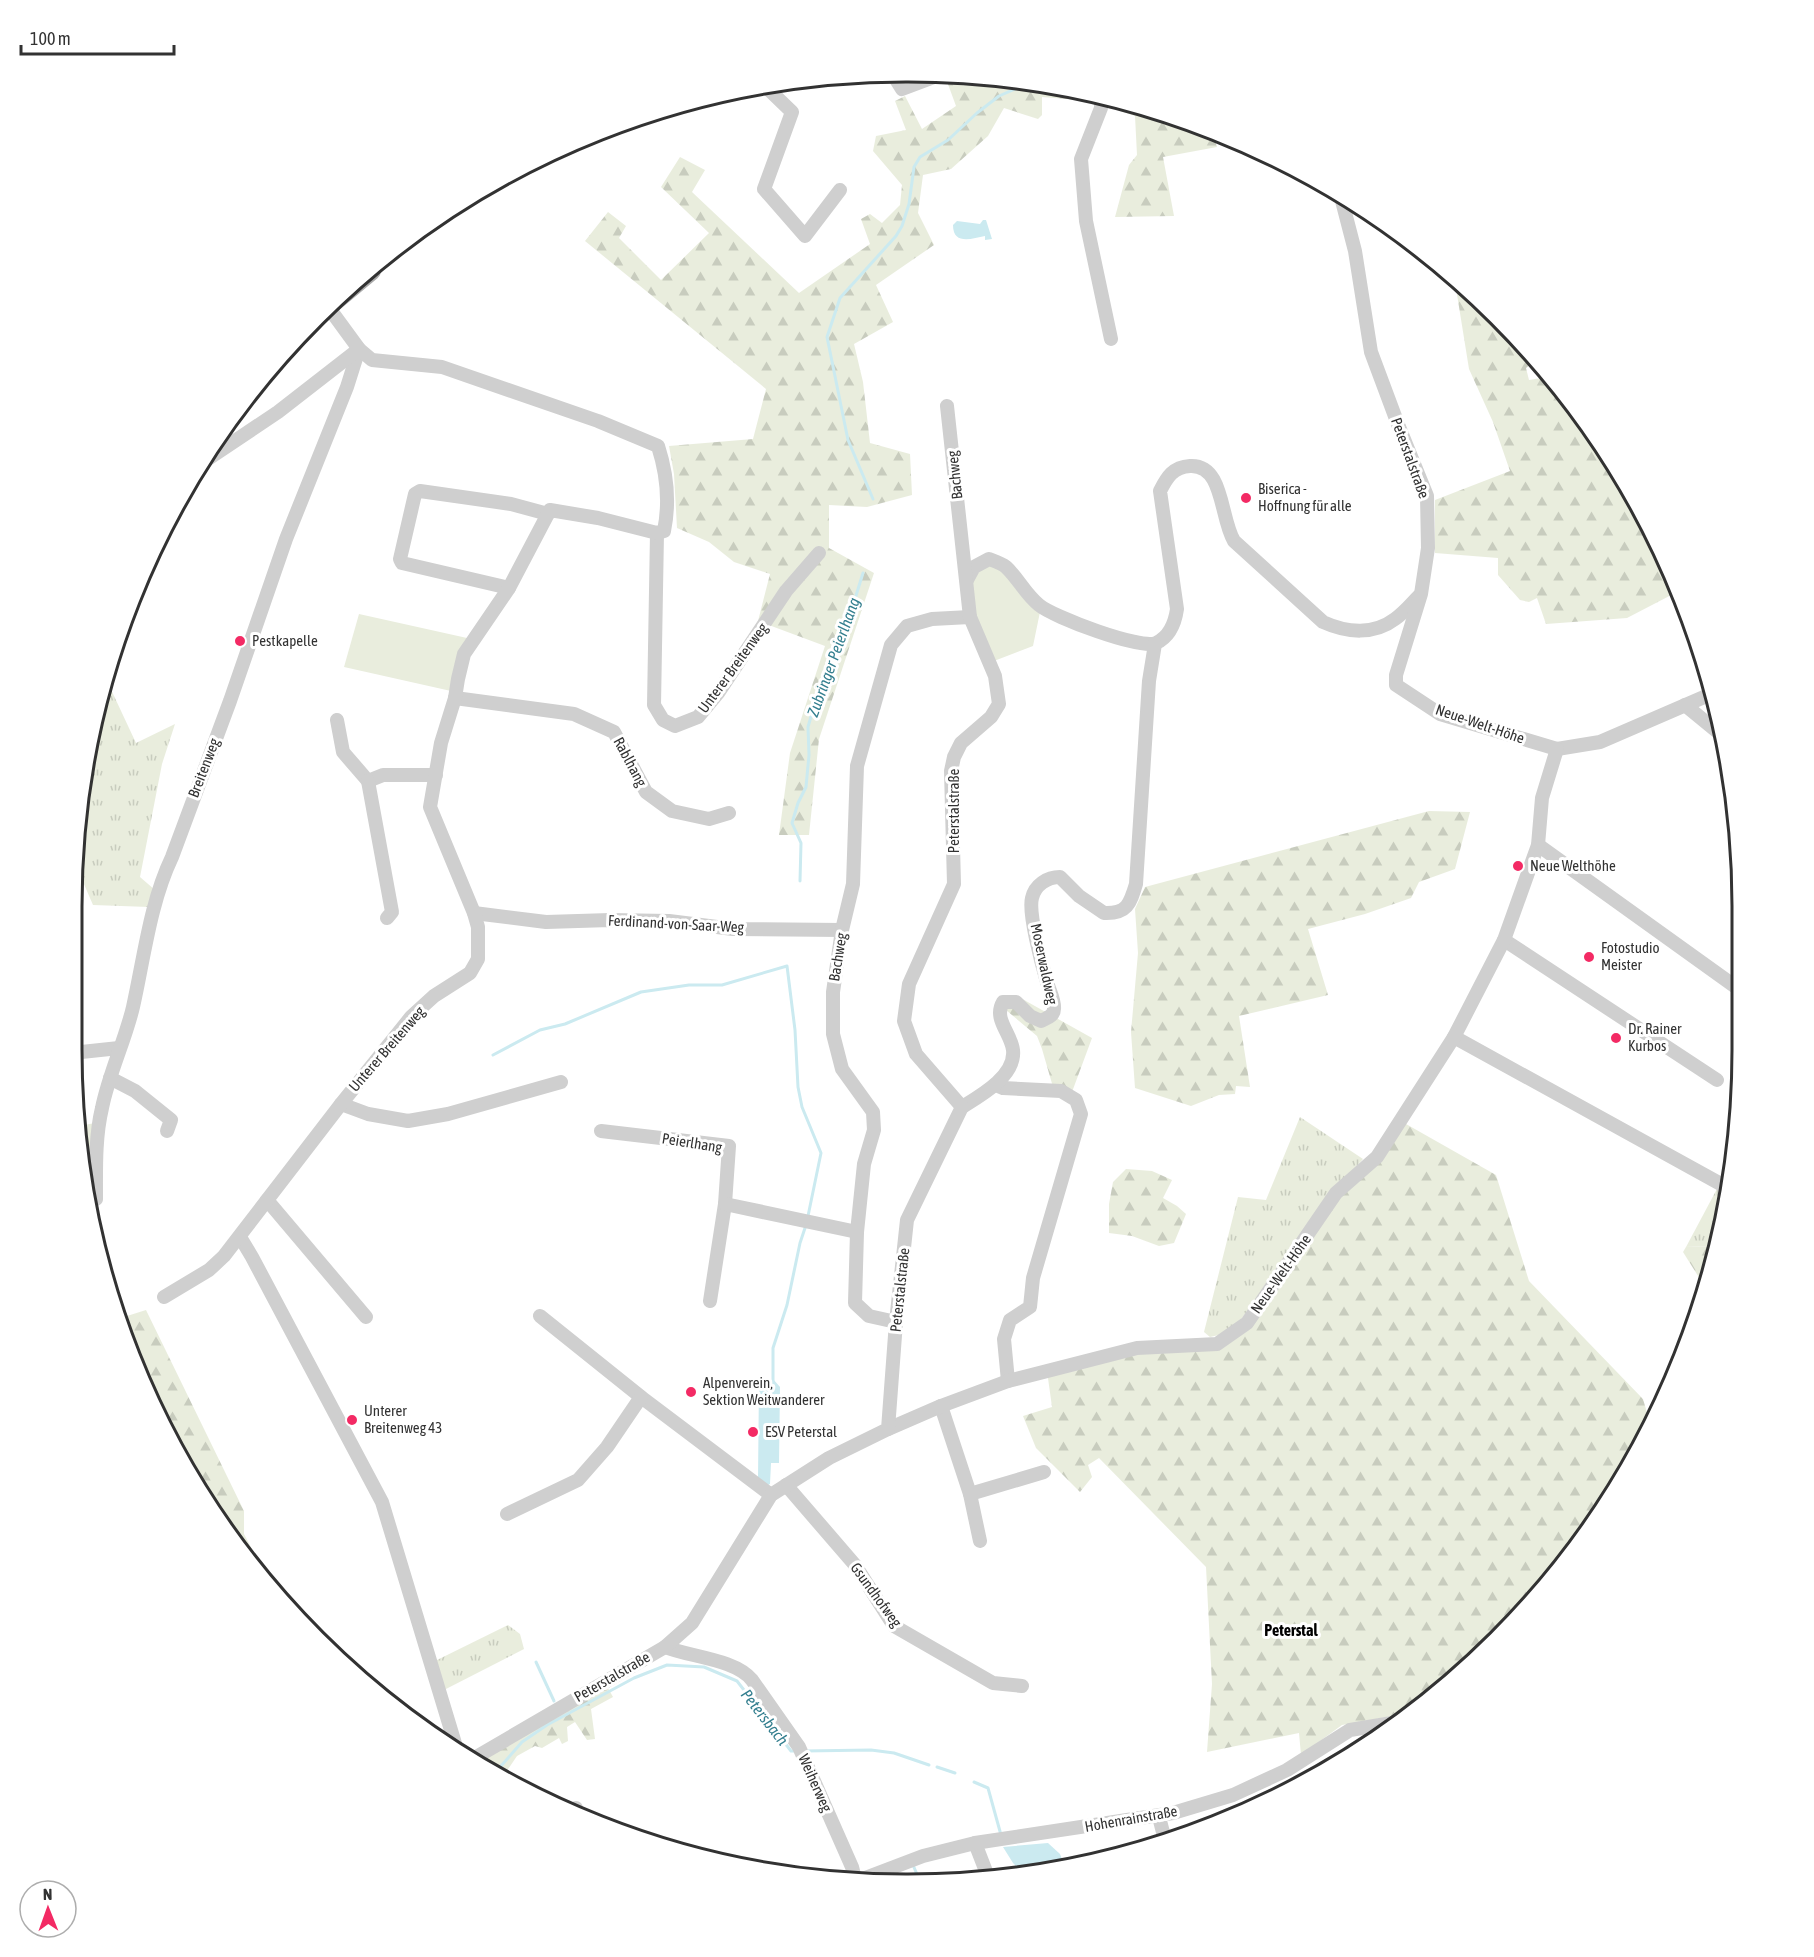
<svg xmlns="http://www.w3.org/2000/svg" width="1814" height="1957" viewBox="0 0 1814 1957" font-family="'Asap Condensed',sans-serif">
<defs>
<pattern id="grass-tufts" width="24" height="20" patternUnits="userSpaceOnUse" patternTransform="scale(1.5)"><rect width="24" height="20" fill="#e9eddd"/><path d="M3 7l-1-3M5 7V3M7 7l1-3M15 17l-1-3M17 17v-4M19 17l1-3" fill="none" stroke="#c8ccbe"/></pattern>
<pattern id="forest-firs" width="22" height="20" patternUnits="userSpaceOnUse" patternTransform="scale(1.5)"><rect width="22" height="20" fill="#e9eddd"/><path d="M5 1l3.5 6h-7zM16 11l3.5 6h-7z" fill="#c8ccbe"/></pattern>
</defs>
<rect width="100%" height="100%" fill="#fff"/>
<g fill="url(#grass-tufts)">
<polygon points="107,681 136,743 175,724 162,764 140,877 155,890 149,907 93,905 74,861 74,853 88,744"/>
<polygon points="1300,1117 1363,1159 1330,1196 1237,1325 1219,1335 1210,1337 1204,1332 1238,1197 1266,1200"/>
<polygon points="95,1123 92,1191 86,1197 79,1126"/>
<polygon points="1718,1187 1727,1192 1715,1246 1686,1247"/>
<polygon points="508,1625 520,1634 524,1649 444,1690 435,1661"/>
</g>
<g fill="url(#forest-firs)">
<polygon points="945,76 988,80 991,83 998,81 1070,88 1212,131 1217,147 1163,157 1174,216 1115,217 1129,165 1137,155 1135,116 1091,101 1042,97 1042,115 1038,119 1004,108 988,136 951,169 923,175 918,213 934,245 876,285 893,322 854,344 863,382 870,443 910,454 912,495 867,507 829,505 829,548 874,573 819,739 809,835 779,835 790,753 825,646 758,621 770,574 734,562 709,542 677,528 674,474 669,446 753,439 766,389 585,241 608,212 626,226 619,238 661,280 709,233 661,187 680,157 705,170 692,192 799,293 870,244 861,219 870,214 882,223 900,205 902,185 873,151 876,136 906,130 895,101 905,96 922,129 956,106"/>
<polygon points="1455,282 1498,317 1534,361 1526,368 1529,380 1547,377 1601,443 1679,591 1627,618 1546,624 1537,598 1529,602 1520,600 1498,575 1498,558 1435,553 1435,500 1510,471 1493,422 1469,369"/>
<polygon points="1429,811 1470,812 1455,869 1419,882 1411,898 1365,914 1308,929 1328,995 1239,1016 1250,1087 1236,1086 1235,1094 1219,1095 1191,1106 1135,1088 1131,1032 1138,953 1135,909 1145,887"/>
<polygon points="1017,996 1092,1038 1072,1092 1053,1087 1042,1049 1037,1036 1006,1010"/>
<polygon points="1406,1124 1496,1175 1529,1281 1643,1399 1650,1423 1630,1468 1498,1640 1409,1713 1342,1725 1301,1755 1299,1733 1207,1752 1212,1684 1206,1567 1099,1458 1088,1465 1092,1477 1080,1492 1036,1448 1023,1416 1052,1407 1047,1371 1082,1362 1217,1344 1246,1323 1336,1193"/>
<polygon points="1126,1169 1152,1171 1172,1180 1163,1198 1177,1206 1186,1214 1174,1243 1159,1246 1132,1236 1109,1233 1109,1204 1113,1182"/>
<polygon points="1715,1246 1705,1287 1683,1252 1686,1247"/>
<polygon points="146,1310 244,1511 244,1534 271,1586 245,1559 158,1419 122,1313 127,1316"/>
<polygon points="608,1688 613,1697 591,1709 595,1739 587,1740 575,1722 567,1727 568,1741 562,1744 559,1738 542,1748 535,1746 517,1756 502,1778 490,1773 476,1764 511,1740"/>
</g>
<g fill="#e9eddd">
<path d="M991,564L999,567L1040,612L1033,646L994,661C982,634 950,582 991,564Z"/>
<polygon points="359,614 467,638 451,691 344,667"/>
</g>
<g fill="#cbeaf0">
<path d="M983,220H986L992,239L985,240V236C971,239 953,245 953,225L957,221L980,224Z"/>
<polygon points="773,1379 780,1387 779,1463 771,1463 770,1484 766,1486 758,1479 759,1380"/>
<polygon points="1048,1843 1060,1854 1066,1869 1022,1872 1013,1863 1003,1847"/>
</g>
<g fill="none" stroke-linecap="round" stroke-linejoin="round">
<g stroke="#cbeaf0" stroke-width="3">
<polyline points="873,499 848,440 827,337 840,298 896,236 902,226 909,204 914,167 920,157 948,140 977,113 999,96 1026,84"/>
<polyline points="800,881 801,843 792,823 798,803 806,787 809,755 808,727 818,692 832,658 837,652 838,637 854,602 863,573"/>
<polyline points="493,1055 540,1030 565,1024 641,992 689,985 722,985 787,966 795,1030 798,1087 802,1107 821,1153 808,1216"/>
<polyline points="773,1381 773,1348 787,1305 800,1243 806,1225"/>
<polyline points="536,1662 554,1701"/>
<polyline points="804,1751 871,1750 894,1753 929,1765"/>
<polyline points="937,1767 955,1773"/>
<polyline points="493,1775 522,1742 547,1725 634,1678 667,1665 704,1667 737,1681 791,1751 797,1751"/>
<polyline points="974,1782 988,1788 1001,1835"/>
<polyline points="913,1865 919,1879"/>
</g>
<g stroke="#cfcfcf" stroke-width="14">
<polyline points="892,73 902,89 934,77"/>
<polyline points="765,86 792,112 764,189 805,236 840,190"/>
<polyline points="1101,97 1101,108 1081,159 1086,221 1111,339"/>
<polyline points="657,533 654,705 663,720 675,726 698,717 718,693 786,591 819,553"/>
<path d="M967,580L974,567L989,559C994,561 1001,563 1006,567C1018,578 1026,595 1039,605C1053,617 1141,650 1156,643C1169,637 1175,623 1177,609L1160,491C1167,477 1173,467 1190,466C1224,464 1220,518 1234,541L1323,622C1347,633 1374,635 1395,619C1404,613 1412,603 1419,596"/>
<polyline points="509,588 402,563 400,559 415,494 420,491 511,504 548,514"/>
<polyline points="455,698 574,714 614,732 646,792 672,811 709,819 729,813"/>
<polyline points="1685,705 1724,737"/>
<polyline points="337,720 343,752 368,781 383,775 436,775"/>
<polyline points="1557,749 1600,742 1711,694"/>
<polyline points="368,781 392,912 387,918"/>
<polyline points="1538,845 1740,990"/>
<polyline points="474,913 546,922 610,920 669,921 733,929 842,930"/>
<polyline points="1504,940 1717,1080"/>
<polyline points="1454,1037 1728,1188"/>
<polyline points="72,1053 119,1048"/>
<polyline points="110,1078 135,1091 171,1120 167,1131"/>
<polyline points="996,1085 1003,1088 1061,1091 1076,1100 1081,1114 1033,1278 1030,1307 1010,1320 1004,1339 1008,1381"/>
<polyline points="341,1104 368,1114 408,1121 448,1114 561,1082"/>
<path d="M962,1107C980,1096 1016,1076 1013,1050C1011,1033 993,1019 1003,1002H1016L1030,1016L1041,1021C1047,1018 1054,1016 1054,1009C1055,1000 1049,990 1047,982C1042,965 1028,913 1032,898C1035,885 1047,877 1060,877L1079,896L1104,913C1127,914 1130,904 1136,884L1149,681L1155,644"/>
<polyline points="601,1131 729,1146 725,1204 710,1301"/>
<polyline points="267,1200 366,1317"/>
<path d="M87,1204L96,1199C96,1169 95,1137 102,1108C109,1073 125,1041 133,1007C144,958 150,903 172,857L230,701L286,539L347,387L359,349L329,308"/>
<polyline points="725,1204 857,1232"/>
<polyline points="240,1237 252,1257 382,1502 457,1750"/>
<path d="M164,1297L209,1270L224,1256L341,1104L411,1017L434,996L470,973L478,959V927L474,913L430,807L441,743L455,698L458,679L464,654L509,588L550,510L598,518L657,533L664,531C670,502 667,474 658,446L598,421L442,367L372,360L359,349L278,412L202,463"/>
<polyline points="540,1316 641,1397 771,1495"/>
<polyline points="896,1322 869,1316 855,1303 857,1232 864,1164 874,1130 873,1112 842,1069 833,1034 833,992 842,930 853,884 857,766 891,645 907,626 932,619 970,617"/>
<polyline points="941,1406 970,1494 980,1541"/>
<polyline points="888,1429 941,1406 1008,1381 1137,1348 1217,1344 1247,1323 1336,1193 1377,1157 1454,1037 1504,940 1538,845 1542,798 1557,749 1440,714 1396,685 1396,675 1421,594 1428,548 1427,496 1399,427 1371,352 1355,251 1341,197"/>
<polyline points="786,1485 855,1565 894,1626 993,1683 1022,1686"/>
<polyline points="970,1494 1044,1472"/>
<polyline points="507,1514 578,1480 607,1447 641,1397"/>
<path d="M665,1647C690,1657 735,1659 752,1680L799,1747L852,1867L856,1883"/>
<polyline points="471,1760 665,1647 692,1623 771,1495 829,1458 888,1429 896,1322 907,1220 962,1107 916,1054 904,1021 909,984 954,884 951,771 954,757 961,743 991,717 999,704 995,676 970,617 947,406"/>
<polyline points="576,1808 576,1809"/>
<polyline points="1159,1817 1165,1840"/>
<polyline points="975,1843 987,1874"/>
<polyline points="852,1883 923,1856 975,1843 1173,1813 1233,1795 1287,1770 1350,1730 1398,1722"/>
</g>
<polyline stroke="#aaa" stroke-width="18" points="319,315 372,271"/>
</g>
<g fill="#f32a64" stroke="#fff" stroke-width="2">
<circle cx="1246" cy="498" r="6"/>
<circle cx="240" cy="641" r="6"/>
<circle cx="1518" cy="866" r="6"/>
<circle cx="1589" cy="957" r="6"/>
<circle cx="1616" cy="1038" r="6"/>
<circle cx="691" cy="1392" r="6"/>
<circle cx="352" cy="1420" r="6"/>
<circle cx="753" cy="1432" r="6"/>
</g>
<g text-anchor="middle" stroke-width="6" stroke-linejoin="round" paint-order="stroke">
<g font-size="15" fill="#323232" stroke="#fff">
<text transform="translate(1410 458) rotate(70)" y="5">Peterstalstraße</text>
<text transform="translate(955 475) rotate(-96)" y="5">Bachweg</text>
<text transform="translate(733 668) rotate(-54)" y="5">Unterer Breitenweg</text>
<text transform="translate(1480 724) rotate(19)" y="5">Neue-Welt-Höhe</text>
<text transform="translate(630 762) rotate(62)" y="5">Rablhang</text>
<text transform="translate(204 768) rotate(-69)" y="5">Breitenweg</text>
<text transform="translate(954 811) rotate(-90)" y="5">Peterstalstraße</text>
<text transform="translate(676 924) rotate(3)" y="5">Ferdinand-von-Saar-Weg</text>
<text transform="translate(838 957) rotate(-81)" y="5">Bachweg</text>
<text transform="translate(1044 964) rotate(78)" y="5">Moserwaldweg</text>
<text transform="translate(387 1049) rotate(-49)" y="5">Unterer Breitenweg</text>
<text transform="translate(692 1143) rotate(9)" y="5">Peierlhang</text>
<text transform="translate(1281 1274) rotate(-55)" y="5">Neue-Welt-Höhe</text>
<text transform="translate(900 1290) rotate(-84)" y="5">Peterstalstraße</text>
<text transform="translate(876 1595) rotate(54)" y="5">Gsundhofweg</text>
<text transform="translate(612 1677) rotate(-30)" y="5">Peterstalstraße</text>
<text transform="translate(815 1783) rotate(66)" y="5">Weiherweg</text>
<text transform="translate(1131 1819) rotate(-10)" y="5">Hohenrainstraße</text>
</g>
<g font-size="15" fill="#323232" stroke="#fff" text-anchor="start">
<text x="1258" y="494">Biserica -<tspan x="1258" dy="17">Hoffnung für alle</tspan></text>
<text x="252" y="646">Pestkapelle</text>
<text x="1530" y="871">Neue Welthöhe</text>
<text x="1601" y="953">Fotostudio<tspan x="1601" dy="17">Meister</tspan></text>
<text x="1628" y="1034">Dr. Rainer<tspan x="1628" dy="17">Kurbos</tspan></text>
<text x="703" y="1388">Alpenverein,<tspan x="703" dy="17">Sektion Weitwanderer</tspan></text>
<text x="364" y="1416">Unterer<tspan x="364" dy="17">Breitenweg 43</tspan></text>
<text x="765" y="1437">ESV Peterstal</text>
</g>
<g font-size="16" font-style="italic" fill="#347f8f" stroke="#fff">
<text transform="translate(833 657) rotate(-70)" y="6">Zubringer Peierlhang</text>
<text transform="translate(765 1717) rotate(52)" y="6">Petersbach</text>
</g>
<g font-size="16" font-weight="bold" fill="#000" stroke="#fff">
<text x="1291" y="1636">Peterstal</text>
</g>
</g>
<path d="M0 0H1814V1957H0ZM906 82H908A824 824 0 0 1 1732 906V1050A824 824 0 0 1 908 1874H906A824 824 0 0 1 82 1050V906A824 824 0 0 1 906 82Z" fill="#fff" fill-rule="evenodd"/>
<path fill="none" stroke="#323232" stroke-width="3" d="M906 82H908A824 824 0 0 1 1732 906V1050A824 824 0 0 1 908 1874H906A824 824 0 0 1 82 1050V906A824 824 0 0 1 906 82Z"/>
<g transform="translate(48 1909) rotate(359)"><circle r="28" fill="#ffffff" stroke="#adadad" stroke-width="1.5"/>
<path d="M0-4.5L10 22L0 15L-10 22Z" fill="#f32a64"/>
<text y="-9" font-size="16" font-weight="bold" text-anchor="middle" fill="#323232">N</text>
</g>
<path d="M21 45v9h153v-9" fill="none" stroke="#323232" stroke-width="3"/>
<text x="30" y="45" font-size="18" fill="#323232" stroke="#ffffff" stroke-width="4.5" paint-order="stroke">100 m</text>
</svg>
